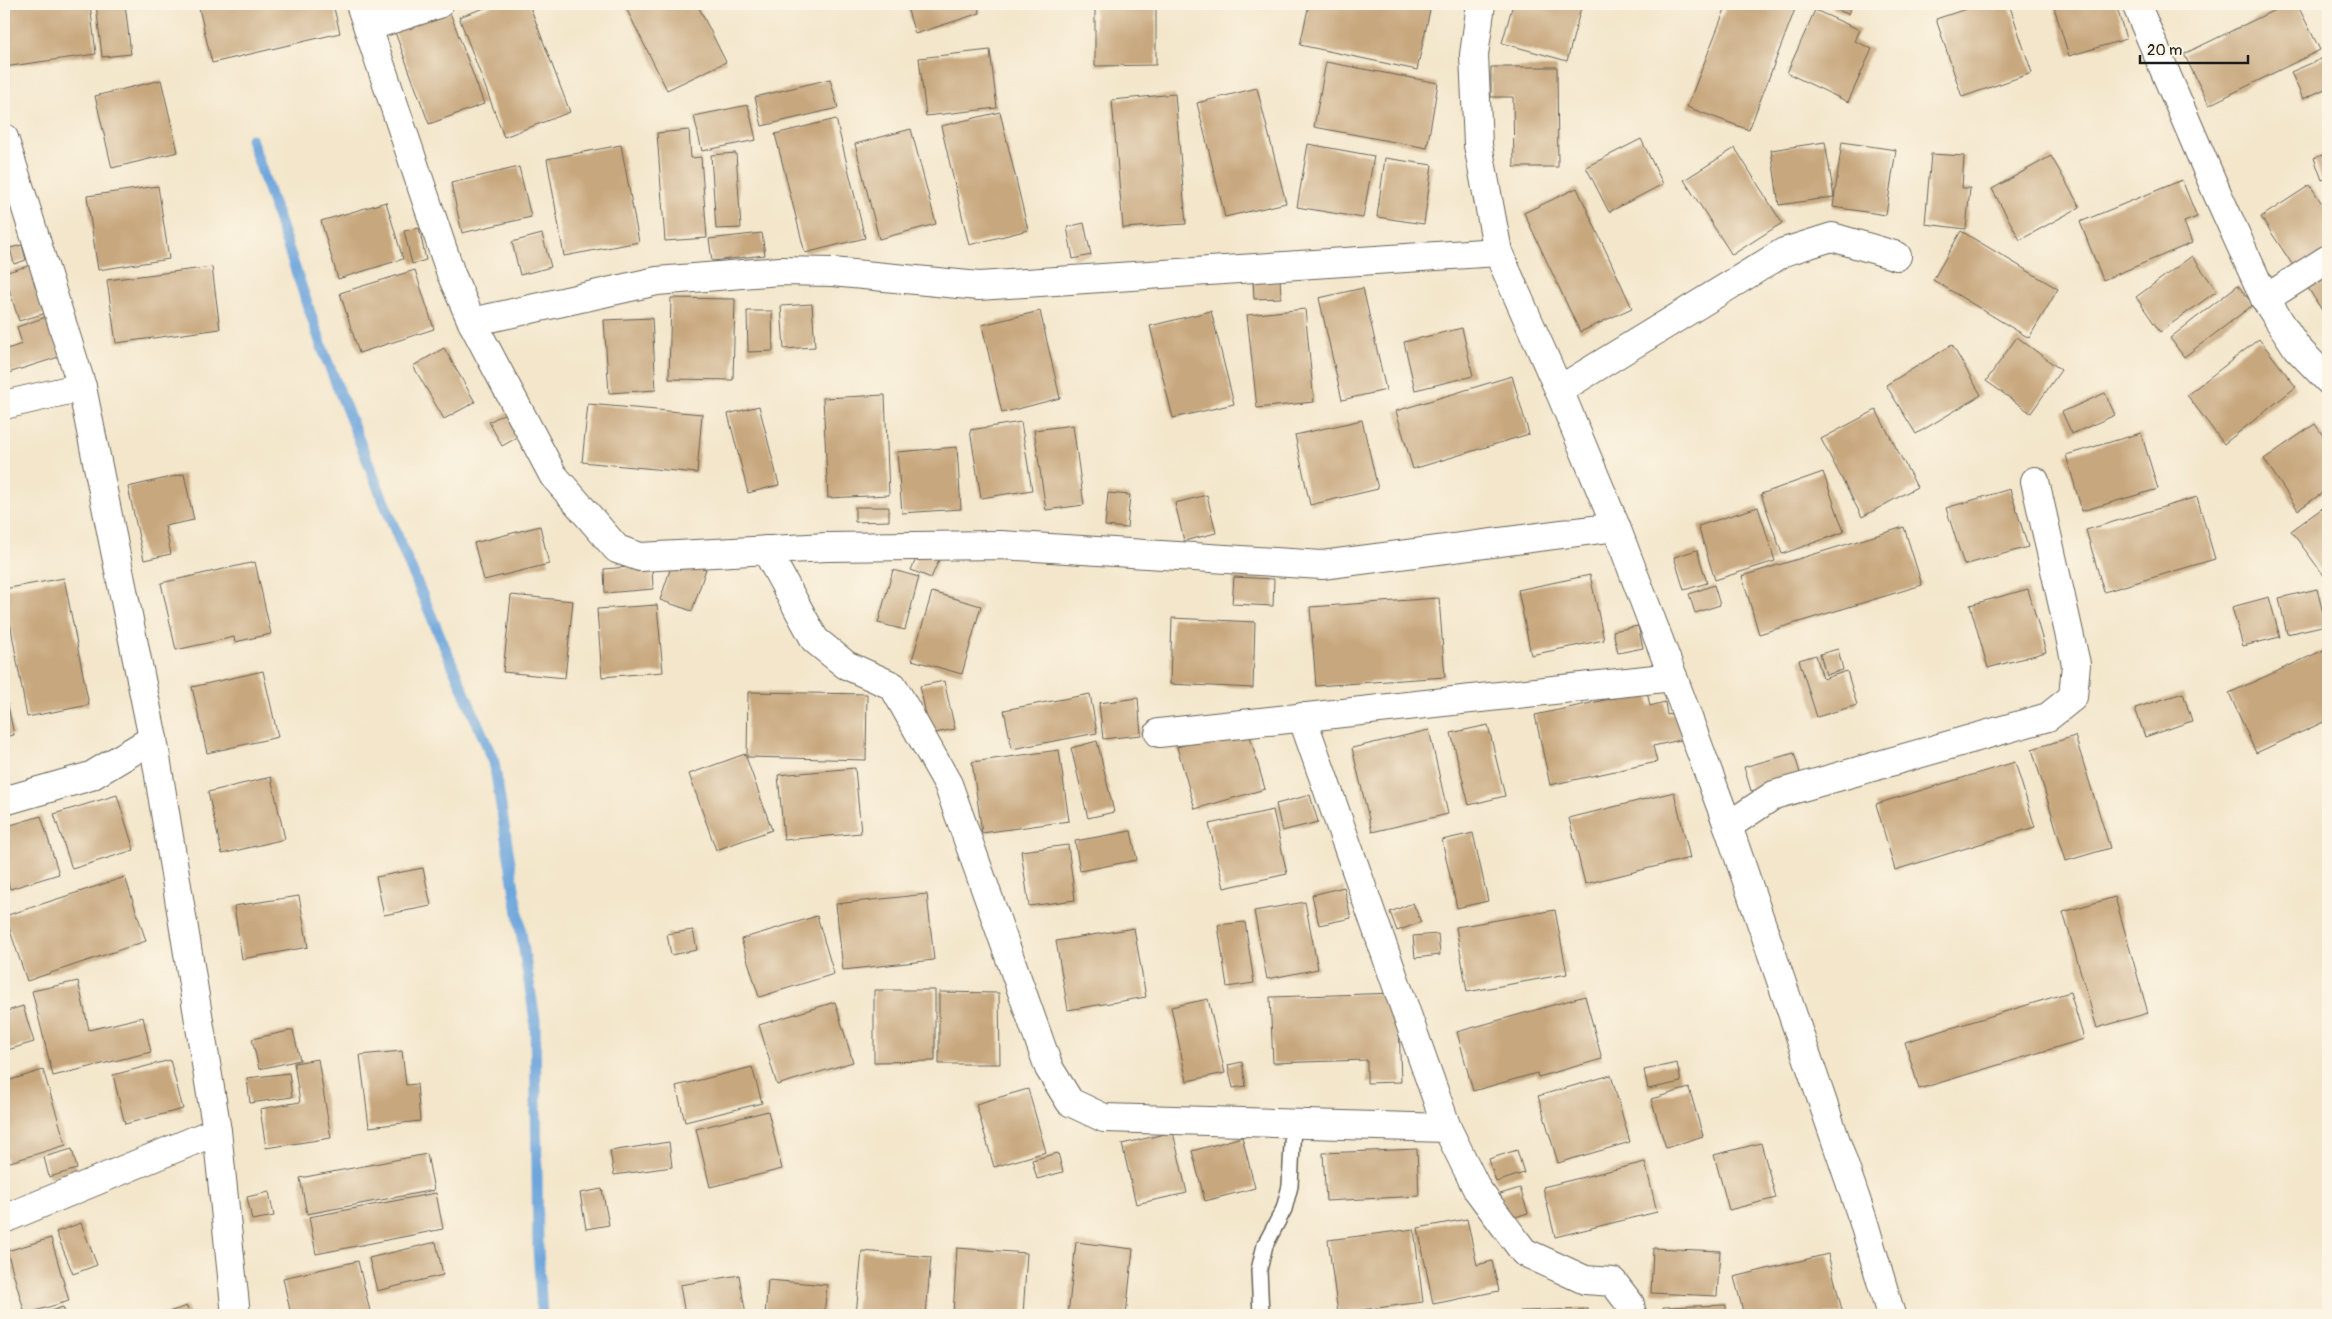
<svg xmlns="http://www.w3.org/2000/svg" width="2332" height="1319" viewBox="0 0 2332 1319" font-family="Pangolin,sans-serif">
<rect width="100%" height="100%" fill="#fcf5e5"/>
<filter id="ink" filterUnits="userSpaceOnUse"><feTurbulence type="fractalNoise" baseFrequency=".02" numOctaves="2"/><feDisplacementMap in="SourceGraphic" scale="10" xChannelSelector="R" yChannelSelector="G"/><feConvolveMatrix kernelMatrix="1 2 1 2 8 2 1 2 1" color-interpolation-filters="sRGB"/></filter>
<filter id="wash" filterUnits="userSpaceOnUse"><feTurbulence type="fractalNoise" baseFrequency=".0096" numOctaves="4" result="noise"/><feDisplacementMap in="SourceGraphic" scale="20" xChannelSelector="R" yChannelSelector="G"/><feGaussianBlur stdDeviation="1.12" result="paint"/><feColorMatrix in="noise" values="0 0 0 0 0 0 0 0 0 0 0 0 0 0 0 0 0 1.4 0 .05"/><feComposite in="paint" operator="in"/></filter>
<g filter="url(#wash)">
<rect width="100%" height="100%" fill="#f3e6cb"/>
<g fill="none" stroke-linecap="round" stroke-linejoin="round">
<polyline stroke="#6da5dc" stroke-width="11" points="251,139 324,353 406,557 494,762 535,1020 538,1249 542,1315"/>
</g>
<g id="blocks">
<g fill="#c7a77e">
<polygon points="10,4 90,4 96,54 4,67 4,5"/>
<polygon points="96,4 125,4 131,54 102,57"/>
<polygon points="198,4 333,4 340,33 212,63"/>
<polygon points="496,4 529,4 570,112 504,137 459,17"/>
<polygon points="624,4 697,4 726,62 667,90"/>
<polygon points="906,4 977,4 980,13 915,34"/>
<polygon points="1095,4 1156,4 1156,65 1095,66"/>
<polygon points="1309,4 1431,5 1417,70 1300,45"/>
<polygon points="1513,4 1582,4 1567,61 1502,43"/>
<polygon points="1727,4 1797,4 1749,130 1687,107"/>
<polygon points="1833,4 1852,4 1848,14 1832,8"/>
<polygon points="1981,4 2009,4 2032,73 1962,97 1936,19"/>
<polygon points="2053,4 2116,4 2126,39 2069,56"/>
<polygon points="2287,4 2297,4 2320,50 2209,105 2184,54"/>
<polygon points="448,7 484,104 429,124 393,27"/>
<polygon points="1815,10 1860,30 1855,41 1872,49 1848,102 1787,73"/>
<polygon points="990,50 997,108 926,116 919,58"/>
<polygon points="2328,56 2328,92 2327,88 2303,99 2291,72"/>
<polygon points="1326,62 1438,83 1427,148 1314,127"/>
<polygon points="1491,67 1557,67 1558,167 1514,167 1513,97 1491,97"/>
<polygon points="830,79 838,108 762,126 755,97"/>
<polygon points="161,80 178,152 112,168 95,96"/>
<polygon points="1257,88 1286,203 1225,217 1197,103"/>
<polygon points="1175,94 1186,224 1123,228 1112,100"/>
<polygon points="748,105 756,140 702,151 694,116"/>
<polygon points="1000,112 1028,230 969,245 941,126"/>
<polygon points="836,119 865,238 805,253 775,134"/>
<polygon points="911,129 936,224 879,239 855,144"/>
<polygon points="689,130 691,158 701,157 707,238 665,241 657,133"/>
<polygon points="1641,139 1663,184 1609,212 1586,167"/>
<polygon points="1825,142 1834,197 1779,205 1771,150"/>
<polygon points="1842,142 1896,150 1886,215 1833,207"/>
<polygon points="1308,144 1374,156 1363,218 1297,207"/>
<polygon points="621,145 639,242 564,256 547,159"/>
<polygon points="1735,148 1782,223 1732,255 1684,180"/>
<polygon points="736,153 741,228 716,229 711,155"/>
<polygon points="2328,153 2328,178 2322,180 2314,158"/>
<polygon points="1931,154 1964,156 1962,188 1970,188 1966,229 1925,224"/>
<polygon points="2051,156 2080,207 2020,240 1992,189"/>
<polygon points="1385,158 1432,165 1424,224 1377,217"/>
<polygon points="519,167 531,217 462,233 451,183"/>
<polygon points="2182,180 2197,217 2184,222 2192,243 2103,280 2080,222"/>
<polygon points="2310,185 2328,213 2328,249 2296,270 2261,217"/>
<polygon points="158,186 169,259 98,270 87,196"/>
<polygon points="1577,188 1632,308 1580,332 1524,213"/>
<polygon points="386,202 403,259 338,279 321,221"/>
<polygon points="1084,223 1091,255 1073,259 1067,227"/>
<polygon points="419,228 426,260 412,264 404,231"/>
<polygon points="1961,231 2058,289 2029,338 1933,280"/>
<polygon points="762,233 765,255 712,261 709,239"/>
<polygon points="542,234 551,267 520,275 512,242"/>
<polygon points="22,245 26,260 14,264 10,248"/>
<polygon points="2192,256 2217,291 2160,332 2136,297"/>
<polygon points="31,265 46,313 19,321 4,273"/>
<polygon points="212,267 220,329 116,343 107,280"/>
<polygon points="2328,269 2328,320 2305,283"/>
<polygon points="415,270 434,329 359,353 340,293"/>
<polygon points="1280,278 1281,298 1254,299 1253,280"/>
<polygon points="2238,285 2253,305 2184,357 2170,338"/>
<polygon points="1363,288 1386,390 1342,400 1319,298"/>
<polygon points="671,298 735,299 733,380 669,379"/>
<polygon points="812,304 815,347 784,349 781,306"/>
<polygon points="1305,309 1314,402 1257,408 1247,315"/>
<polygon points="747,311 772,311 773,351 748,352"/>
<polygon points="1040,311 1060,398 1002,413 982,325"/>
<polygon points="1211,311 1234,404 1173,418 1150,326"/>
<polygon points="49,316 62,356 5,374 4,350 22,344 17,327"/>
<polygon points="652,318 656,390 609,393 604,320"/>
<polygon points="1462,328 1473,376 1415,390 1404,342"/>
<polygon points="2017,337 2061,370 2031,413 1986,381"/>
<polygon points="2259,339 2296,387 2224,444 2187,395"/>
<polygon points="1952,345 1981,395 1916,434 1886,385"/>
<polygon points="444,348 475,402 444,419 413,366"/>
<polygon points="1512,376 1529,434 1413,469 1396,411"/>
<polygon points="2105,393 2115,415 2072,434 2062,412"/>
<polygon points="885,395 889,495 828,498 823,398"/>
<polygon points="588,404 702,414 697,473 582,462"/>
<polygon points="759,406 779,485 748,493 728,414"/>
<polygon points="1876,410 1917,487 1862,517 1821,439"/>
<polygon points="507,412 520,436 502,446 489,422"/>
<polygon points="1362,420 1378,489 1310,505 1295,435"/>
<polygon points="1021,422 1032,490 981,498 970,430"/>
<polygon points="2315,424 2328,443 2328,489 2298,510 2264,459"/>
<polygon points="1073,425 1084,505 1046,510 1034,430"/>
<polygon points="2141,433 2158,489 2082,511 2066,455"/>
<polygon points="957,447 961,509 902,513 897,452"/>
<polygon points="1823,472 1844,532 1782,554 1761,494"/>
<polygon points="184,474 194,520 165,526 171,554 144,560 128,487"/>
<polygon points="2010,489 2028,547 1964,565 1946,508"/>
<polygon points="1108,493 1130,495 1127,528 1105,526"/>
<polygon points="1207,495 1216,533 1184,541 1175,503"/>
<polygon points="2197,497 2215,559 2104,592 2086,530"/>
<polygon points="2328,504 2328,581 2291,531"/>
<polygon points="855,507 889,507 889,521 855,522"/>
<polygon points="1758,507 1775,561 1715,580 1698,526"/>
<polygon points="540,526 549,564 484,580 474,543"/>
<polygon points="1904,527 1922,585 1759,634 1742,576"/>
<polygon points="1697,550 1707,583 1684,590 1674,557"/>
<polygon points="920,551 939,560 931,578 911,570"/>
<polygon points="674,558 706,569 692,611 660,600"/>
<polygon points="255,562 271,634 235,642 234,637 176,650 161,583"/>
<polygon points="652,565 653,589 605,593 604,569"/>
<polygon points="893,570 919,577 905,630 878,623"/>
<polygon points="1590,575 1604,640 1531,655 1518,590"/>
<polygon points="1234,577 1274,579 1273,606 1232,604"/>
<polygon points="64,578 89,705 27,717 4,589"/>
<polygon points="1714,585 1720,605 1695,613 1689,594"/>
<polygon points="2028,589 2046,652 1988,668 1970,605"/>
<polygon points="2317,589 2326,625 2287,634 2279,598"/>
<polygon points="932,592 981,606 962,674 912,660"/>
<polygon points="511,595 573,601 565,678 503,672"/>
<polygon points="2269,597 2280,637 2243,646 2232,607"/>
<polygon points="1439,598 1445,677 1316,686 1310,607"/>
<polygon points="657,605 663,672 602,677 597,609"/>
<polygon points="1172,618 1255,622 1253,688 1170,684"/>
<polygon points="1638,626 1643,648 1618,653 1613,631"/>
<polygon points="2328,648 2328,720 2256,753 2229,693"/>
<polygon points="1838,649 1843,670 1826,675 1820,654"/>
<polygon points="1816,655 1823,679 1847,671 1857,705 1817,717 1799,660"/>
<polygon points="263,671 278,737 207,753 192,687"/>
<polygon points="944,681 955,729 930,734 920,686"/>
<polygon points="4,686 14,735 4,737"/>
<polygon points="1647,691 1650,706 1665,702 1667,715 1679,712 1685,739 1653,746 1657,762 1550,785 1535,715"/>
<polygon points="748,692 867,694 866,760 747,757"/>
<polygon points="2183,693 2192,721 2145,737 2135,708"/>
<polygon points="1090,694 1097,733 1012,749 1004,710"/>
<polygon points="1138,698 1141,735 1103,739 1099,703"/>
<polygon points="1488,725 1505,796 1469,805 1451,733"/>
<polygon points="1247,726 1265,789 1195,809 1177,747"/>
<polygon points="1429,730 1448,814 1372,832 1352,748"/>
<polygon points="2075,736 2110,848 2066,861 2032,749"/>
<polygon points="1097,741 1114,812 1088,818 1071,748"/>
<polygon points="1059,750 1069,821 982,833 972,762"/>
<polygon points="1794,753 1801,776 1751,791 1744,767"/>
<polygon points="745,754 772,830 716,850 689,774"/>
<polygon points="2015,762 2035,827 1895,870 1876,804"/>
<polygon points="855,768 861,833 784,840 778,775"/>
<polygon points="271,777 285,839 222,854 208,792"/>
<polygon points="1674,792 1690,858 1585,884 1569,818"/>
<polygon points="117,795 134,850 72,869 54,814"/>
<polygon points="1310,795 1318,822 1282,831 1276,804"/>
<polygon points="1273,810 1287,874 1224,888 1209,824"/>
<polygon points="41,816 59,874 10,889 4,868 4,827"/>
<polygon points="1131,831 1137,860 1080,871 1075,841"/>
<polygon points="1473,833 1488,901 1457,908 1442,840"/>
<polygon points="1068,845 1075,900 1029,906 1021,851"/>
<polygon points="423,868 431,906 384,915 376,877"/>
<polygon points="125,877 146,941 27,981 5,916"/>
<polygon points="1344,887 1351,918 1319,925 1312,895"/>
<polygon points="927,894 934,960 843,970 836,904"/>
<polygon points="299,896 308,947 242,959 234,906"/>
<polygon points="2115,897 2148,1013 2097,1028 2063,912"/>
<polygon points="1305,902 1318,969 1267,979 1254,911"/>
<polygon points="1413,903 1421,922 1397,931 1390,912"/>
<polygon points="1555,910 1567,974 1467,992 1456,927"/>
<polygon points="817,916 834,974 759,997 741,939"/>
<polygon points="1245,922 1254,983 1227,987 1218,925"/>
<polygon points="1134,928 1146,997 1068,1010 1056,941"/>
<polygon points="693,930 697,950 671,955 667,934"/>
<polygon points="1438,934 1440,955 1415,958 1413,936"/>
<polygon points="78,981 89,1030 143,1017 151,1052 53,1076 32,991"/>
<polygon points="874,990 935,990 935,1061 874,1062"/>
<polygon points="939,992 999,993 1000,1064 939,1064"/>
<polygon points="2070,992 2084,1039 1919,1089 1905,1042"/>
<polygon points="1398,993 1401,1082 1367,1083 1367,1060 1273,1063 1270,997"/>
<polygon points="1585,996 1602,1059 1538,1077 1537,1073 1473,1091 1457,1032"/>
<polygon points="1208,999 1225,1073 1187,1081 1171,1007"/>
<polygon points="835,1002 853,1062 777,1085 759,1025"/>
<polygon points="23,1006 34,1042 4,1051 4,1012"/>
<polygon points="293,1030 300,1060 259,1069 252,1039"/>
<polygon points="402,1051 406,1085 417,1084 420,1121 369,1127 360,1055"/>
<polygon points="318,1059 331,1138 266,1148 260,1109 300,1102 294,1063"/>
<polygon points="170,1060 183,1109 125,1124 113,1075"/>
<polygon points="1242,1062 1246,1086 1233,1088 1228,1065"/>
<polygon points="1677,1063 1681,1082 1648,1089 1644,1070"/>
<polygon points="752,1067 762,1103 685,1122 676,1086"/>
<polygon points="43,1070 66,1145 7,1163 4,1152 4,1082"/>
<polygon points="289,1073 292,1097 250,1103 247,1078"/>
<polygon points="1611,1075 1630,1142 1558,1163 1538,1096"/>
<polygon points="1689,1088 1703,1136 1666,1148 1651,1099"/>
<polygon points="1028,1089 1046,1152 994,1167 976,1104"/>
<polygon points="768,1111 782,1169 710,1187 696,1129"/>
<polygon points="1173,1132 1187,1193 1136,1204 1122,1144"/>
<polygon points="1242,1137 1255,1188 1205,1201 1192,1151"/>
<polygon points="669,1142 672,1167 614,1175 610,1151"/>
<polygon points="1761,1143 1776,1198 1729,1210 1714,1155"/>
<polygon points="72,1149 77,1169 49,1177 44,1157"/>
<polygon points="1417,1149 1419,1196 1326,1201 1323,1153"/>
<polygon points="1517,1150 1524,1173 1496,1182 1489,1159"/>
<polygon points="1058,1153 1063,1172 1037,1179 1032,1160"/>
<polygon points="427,1154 434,1190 307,1214 300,1178"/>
<polygon points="1645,1162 1657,1212 1555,1237 1543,1187"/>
<polygon points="1520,1188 1528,1213 1509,1219 1500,1194"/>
<polygon points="602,1189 609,1225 586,1229 580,1193"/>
<polygon points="269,1192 274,1216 252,1220 247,1197"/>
<polygon points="436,1193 443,1229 316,1254 309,1217"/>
<polygon points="1467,1219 1477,1265 1492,1261 1499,1291 1433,1304 1418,1228"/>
<polygon points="81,1223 97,1265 73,1274 56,1232"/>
<polygon points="1414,1229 1423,1302 1338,1313 1328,1240"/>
<polygon points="51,1238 69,1301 25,1314 7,1251"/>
<polygon points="436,1242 443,1275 377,1291 369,1258"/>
<polygon points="1076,1242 1133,1249 1126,1315 1068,1315"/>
<polygon points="957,1248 1027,1253 1023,1315 953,1315"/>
<polygon points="1653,1248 1720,1251 1717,1296 1651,1293"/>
<polygon points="862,1251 931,1257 926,1315 856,1315"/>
<polygon points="1828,1254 1843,1314 1744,1315 1734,1277"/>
<polygon points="358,1261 371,1315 291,1315 283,1278"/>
<polygon points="739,1275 746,1315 685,1315 680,1285"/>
<polygon points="768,1280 827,1285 824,1315 765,1315"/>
<polygon points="1726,1305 1726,1315 1663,1315 1663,1307"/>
<polygon points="187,1306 190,1315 160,1315"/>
<polygon points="63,1307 66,1315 38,1315"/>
<polygon points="1588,1309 1588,1315 1520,1315 1520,1311"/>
</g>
</g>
</g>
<g filter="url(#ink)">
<use href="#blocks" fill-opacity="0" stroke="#676359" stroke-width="1"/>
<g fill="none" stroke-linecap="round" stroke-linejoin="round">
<defs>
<polyline id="lane" points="1261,1315 1259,1270 1265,1245 1284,1209 1290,1186 1293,1124"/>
<g id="street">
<polyline points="360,4 451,274 472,322 553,475 617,549 640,557 827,547 1001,545 1322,565 1616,527"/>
<polyline points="1481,4 1474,55 1478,145 1498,252 1559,390 1616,527 1673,677 1728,826 1863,1220 1891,1315"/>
<polyline points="2136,4 2217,193 2265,299 2297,348 2328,380"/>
<polyline points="368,27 439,4"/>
<polyline points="4,138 82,387 153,739 217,1131 236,1315"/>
<polyline points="2265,299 2328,259"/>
<polyline points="472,322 657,281 780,271 832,272 979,286 1498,252"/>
<polyline points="1559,390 1784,252 1832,237 1897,256"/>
<polyline points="4,405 82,387"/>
<polyline points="766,550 815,640 846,665 893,686 948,784 1049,1068 1070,1102 1104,1118 1447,1128"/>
<polyline points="1302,717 1447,1128 1477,1189 1524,1252 1585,1280 1613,1282 1630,1304 1632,1315"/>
<polyline points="1159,733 1673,677"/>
<polyline points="4,801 91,776 153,739"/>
<polyline points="1728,826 1774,795 2048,717 2073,697 2076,664 2035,481"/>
<polyline points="4,1219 217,1131"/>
</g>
</defs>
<use href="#lane" stroke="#676359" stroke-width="18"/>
<use href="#street" stroke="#676359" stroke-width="30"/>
<use href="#lane" stroke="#fff" stroke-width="15"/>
<use href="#street" stroke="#fff" stroke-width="28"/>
</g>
</g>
<rect width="2332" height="1319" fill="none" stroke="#fcf5e5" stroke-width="20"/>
<path d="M2140 55v8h108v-8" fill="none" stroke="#1c1c1c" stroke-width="2.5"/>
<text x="2147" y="55" font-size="15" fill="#1c1c1c" stroke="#fcf5e5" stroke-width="4" paint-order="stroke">20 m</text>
</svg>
